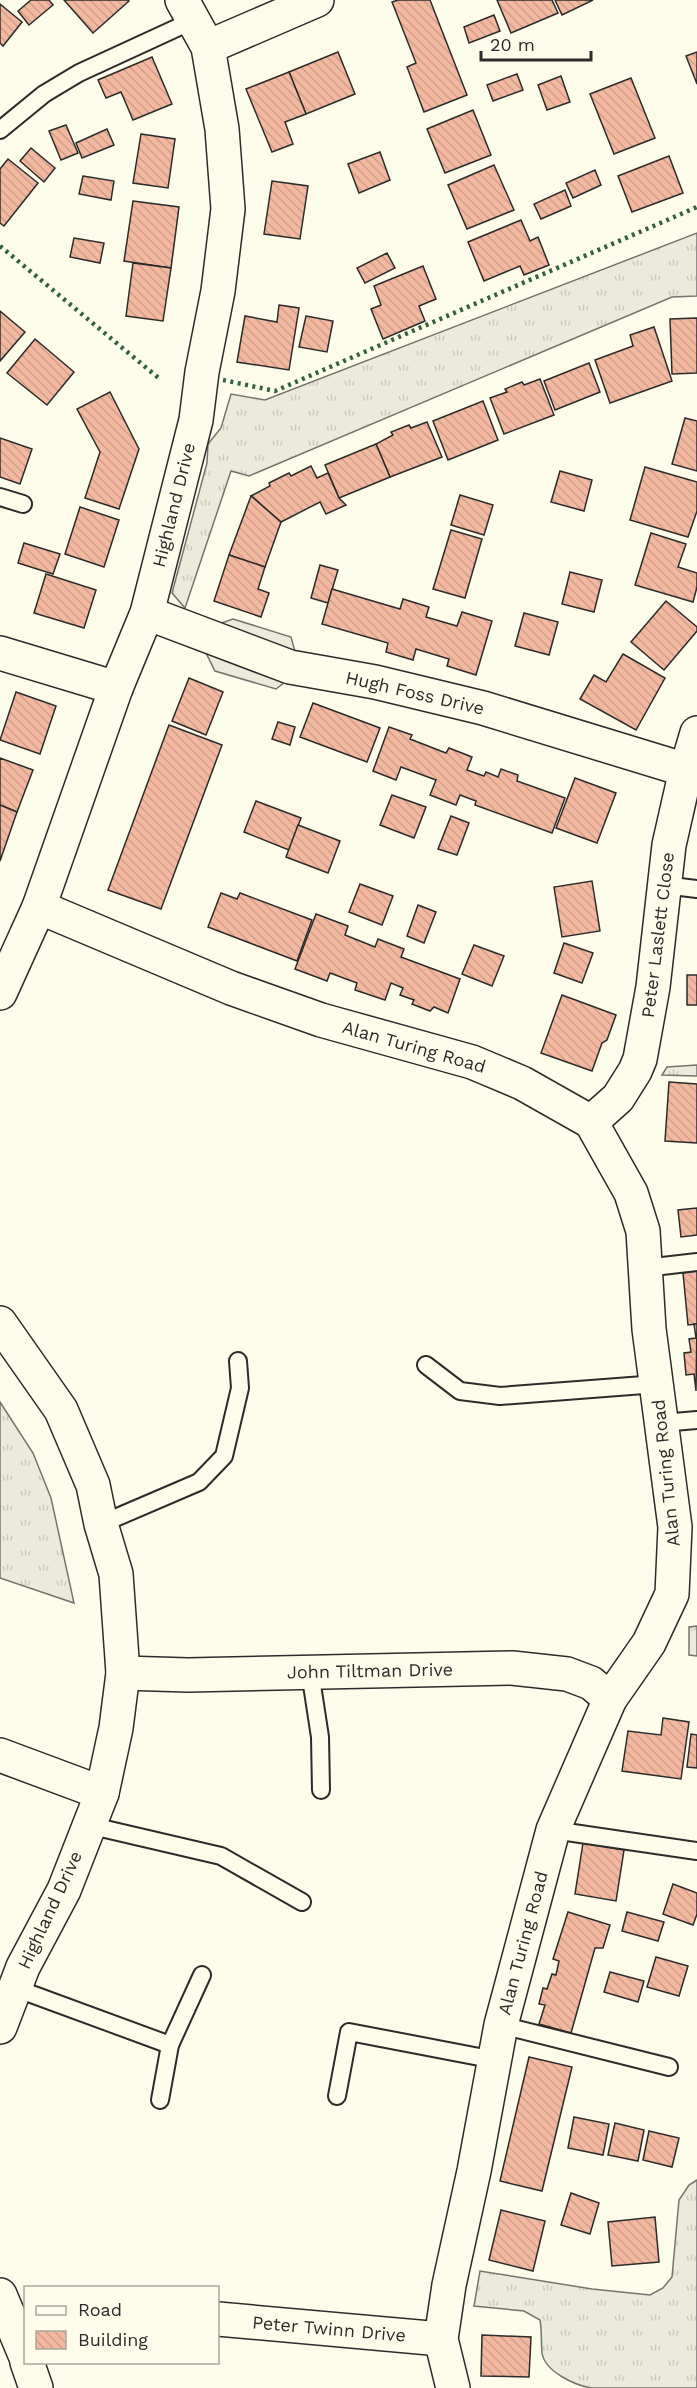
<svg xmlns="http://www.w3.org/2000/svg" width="697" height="2388" viewBox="0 0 697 2388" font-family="'Work Sans',sans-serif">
<defs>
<pattern id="grass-tufts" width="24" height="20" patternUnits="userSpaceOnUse" patternTransform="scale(1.5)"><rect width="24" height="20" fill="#ecebdb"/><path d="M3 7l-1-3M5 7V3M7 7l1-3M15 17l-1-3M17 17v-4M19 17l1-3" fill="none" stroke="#cbcabc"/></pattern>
<pattern id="building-back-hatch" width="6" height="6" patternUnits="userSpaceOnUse" patternTransform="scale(1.5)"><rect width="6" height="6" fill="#f2b8a0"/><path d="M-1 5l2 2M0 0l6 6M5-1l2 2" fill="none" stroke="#d09e8a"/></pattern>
</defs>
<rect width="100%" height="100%" fill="#fdfbea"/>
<g fill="url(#grass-tufts)" stroke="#74746e" stroke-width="1.5">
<polygon points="697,233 697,296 672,297 249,476 231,471 185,608 172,593 207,463 208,444 221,428 231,394 265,400"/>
<polygon points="697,1065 697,1076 662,1075 667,1067"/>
<polygon points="0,1402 33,1453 51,1498 74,1603 0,1578"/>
<polygon points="697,1626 697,1656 689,1655 689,1627"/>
<path d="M697,2180V2388H591C575,2385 545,2372 542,2353C541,2342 542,2331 540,2320L524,2311L474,2306L480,2271L592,2289L650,2295L663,2288L672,2277L679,2200L689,2185Z"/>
</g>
<g fill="#eceadb" stroke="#74746e" stroke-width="1.5">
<polygon points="233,619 291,637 296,655 213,626"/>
<polygon points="204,649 289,679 276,689 215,671"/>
</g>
<g fill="url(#building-back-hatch)" stroke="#2b2b2b" stroke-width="1.5">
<polygon points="31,0 49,0 53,5 29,25 18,11"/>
<polygon points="64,0 128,0 129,1 93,33"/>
<polygon points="398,0 430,0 467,95 424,112 407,67 416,63 392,2"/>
<polygon points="497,0 552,0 558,13 511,33"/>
<polygon points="555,0 593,0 562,15"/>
<polygon points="0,4 22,22 3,46 0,43"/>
<polygon points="494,15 500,31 469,43 464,27"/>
<polygon points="338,52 355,94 306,114 289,72"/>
<polygon points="697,52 697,84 686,56"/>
<polygon points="152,57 172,104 133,120 121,92 106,98 98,80"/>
<polygon points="289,72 306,114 285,122 293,144 272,152 246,89"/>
<polygon points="517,74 523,90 493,101 487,85"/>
<polygon points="561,76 570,102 547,110 538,85"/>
<polygon points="631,78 655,138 614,154 590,94"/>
<polygon points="473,110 491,155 445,173 427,129"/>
<polygon points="66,125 78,153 61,160 49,131"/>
<polygon points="107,129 114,145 82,158 76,143"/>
<polygon points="141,134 175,139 168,188 133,183"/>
<polygon points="31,148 55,168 44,182 20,161"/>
<polygon points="380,152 390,180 359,193 348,164"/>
<polygon points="669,156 683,193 632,212 618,176"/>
<polygon points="8,159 38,183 4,226 0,223 0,169"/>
<polygon points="494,165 514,210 467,229 448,185"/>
<polygon points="595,170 601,185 573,198 566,183"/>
<polygon points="83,176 114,181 111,200 79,194"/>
<polygon points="272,181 308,186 300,239 264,234"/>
<polygon points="565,190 571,206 541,219 534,204"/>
<polygon points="133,201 179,207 171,268 124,261"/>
<polygon points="521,220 530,241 538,237 549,265 524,275 520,266 484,281 468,242"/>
<polygon points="74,238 104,243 100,263 70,257"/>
<polygon points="387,253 395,268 365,283 357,268"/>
<polygon points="133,263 171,268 163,321 126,316"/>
<polygon points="423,266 436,299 419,306 425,321 383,339 371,309 381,305 374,286"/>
<polygon points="279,305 299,308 289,370 237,362 245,316 277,322"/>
<polygon points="0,311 25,332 0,361"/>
<polygon points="306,316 333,321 327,352 299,347"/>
<polygon points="697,318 697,373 672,374 670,319"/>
<polygon points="654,327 672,381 610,403 595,360 633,346 630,335"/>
<polygon points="35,339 74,372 47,405 7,373"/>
<polygon points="589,363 600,392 555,410 544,381"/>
<polygon points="540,379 554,415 504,434 490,398 507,392 505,389 522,382 524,385"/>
<polygon points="110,392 139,449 119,509 85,498 100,452 77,409"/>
<polygon points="483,401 498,440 448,460 433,421"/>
<polygon points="685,418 697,421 697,471 672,464"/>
<polygon points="427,422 442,457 390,477 376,444 393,435 391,432 409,425 411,428"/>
<polygon points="0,438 32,449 20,484 0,477"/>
<polygon points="376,444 390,477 339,498 325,465"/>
<polygon points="311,466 317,478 328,473 339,498 346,505 326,514 320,502 281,522 251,496 270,486 269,483 289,473 291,476"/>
<polygon points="645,467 697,482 697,511 688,537 630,520"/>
<polygon points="560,471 592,480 584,511 551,502"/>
<polygon points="460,495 493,505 484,535 451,525"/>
<polygon points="251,496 281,522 265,567 229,555"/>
<polygon points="80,507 119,520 104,567 65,554"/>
<polygon points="451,530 482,539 465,598 433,589"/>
<polygon points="651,533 686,544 678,567 697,573 697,587 693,602 635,585"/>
<polygon points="24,543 60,554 53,574 18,563"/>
<polygon points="229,555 265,567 258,589 269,593 261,617 214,601"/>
<polygon points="320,565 338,570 328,603 311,598"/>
<polygon points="570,572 602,580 594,612 562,604"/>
<polygon points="46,574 96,590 84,628 34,613"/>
<polygon points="332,589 400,609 403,599 429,607 426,617 457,626 462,612 492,621 476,675 447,666 449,659 416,649 413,660 386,652 388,643 322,624"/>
<polygon points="666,601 697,627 697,631 664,670 631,642"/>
<polygon points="524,613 558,622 549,655 515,646"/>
<polygon points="623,654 665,678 636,730 580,699 594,675 606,682"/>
<polygon points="189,678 223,692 206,735 172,721"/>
<polygon points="16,692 56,706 40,754 0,740"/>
<polygon points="313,703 380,728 367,762 300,737"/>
<polygon points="278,722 295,727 290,745 272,739"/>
<polygon points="169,725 222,745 161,909 108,890"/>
<polygon points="389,727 412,735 410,739 446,753 449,748 472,757 467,770 484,776 486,772 498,777 501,769 518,775 517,781 565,798 552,833 475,805 476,801 460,795 456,805 430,795 436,780 401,767 396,780 373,771"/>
<polygon points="0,758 33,770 17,812 0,805"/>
<polygon points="575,778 616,793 597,843 556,828"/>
<polygon points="392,795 426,807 414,838 380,825"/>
<polygon points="256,801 301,818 289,850 244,832"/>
<polygon points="0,805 17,812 0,861"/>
<polygon points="451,816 469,823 457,855 438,849"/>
<polygon points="298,825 340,841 328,873 286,857"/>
<polygon points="592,881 600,931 562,937 554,887"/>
<polygon points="360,884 393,896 382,925 349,912"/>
<polygon points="221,893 237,899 240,893 312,920 297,961 208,927"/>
<polygon points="418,905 436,912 424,943 407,936"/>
<polygon points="316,914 348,926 345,935 375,947 378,939 404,949 401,957 460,979 448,1013 434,1007 430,1011 412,1004 414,1000 400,995 403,988 391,983 385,1000 355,990 357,983 330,973 327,981 295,969"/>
<polygon points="564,943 593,953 582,983 554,973"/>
<polygon points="474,945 504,956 492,986 462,974"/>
<rect x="687" y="975" width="10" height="30"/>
<polygon points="562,995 616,1015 607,1040 602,1043 592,1071 541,1053"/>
<polygon points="669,1082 697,1084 697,1143 665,1141"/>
<polygon points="697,1208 697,1235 681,1237 678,1210"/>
<polygon points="697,1271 697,1324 688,1325 683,1273"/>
<polygon points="694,1324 697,1324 696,1391 694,1374 686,1375 684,1353 691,1352 689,1339 696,1338"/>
<polygon points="663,1718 689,1722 681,1779 622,1771 628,1731 661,1735"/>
<polygon points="691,1734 697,1735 697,1768 687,1767"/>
<polygon points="583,1843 624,1850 616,1901 575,1894"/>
<polygon points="673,1884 697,1893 697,1914 693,1925 663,1914"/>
<polygon points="568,1912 610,1925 603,1948 595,1948 571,2033 539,2024 545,2005 539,2004 543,1988 547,1989 552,1974 556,1975 559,1961 553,1959"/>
<polygon points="627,1912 664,1922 658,1941 622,1931"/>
<polygon points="656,1957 688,1966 679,1996 647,1987"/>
<polygon points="610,1972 644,1981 638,2002 604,1992"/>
<polygon points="529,2057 572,2067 542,2191 500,2181"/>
<polygon points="574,2117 609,2124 603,2155 568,2148"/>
<polygon points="615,2123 644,2130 638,2161 608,2155"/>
<polygon points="649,2131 679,2138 672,2167 643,2160"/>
<polygon points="571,2193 599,2203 590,2234 561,2225"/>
<polygon points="501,2210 545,2221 533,2271 489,2260"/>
<polygon points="655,2217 659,2262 612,2266 608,2222"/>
<polygon points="482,2335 531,2337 529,2377 481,2376"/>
</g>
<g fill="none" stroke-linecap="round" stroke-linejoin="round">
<defs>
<g id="service">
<polyline points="0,130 44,94 79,73 194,20"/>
<polyline points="0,497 23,504"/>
<polyline points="664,885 697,889"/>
<polyline points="645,1268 697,1262"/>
<polyline points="426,1365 460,1391 500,1396 657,1384"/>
<polyline points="662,1423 697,1420"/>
<polyline points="101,1524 199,1482 224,1456 240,1388 238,1361"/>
<polyline points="310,1672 320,1737 321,1790"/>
<polyline points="88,1825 221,1856 302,1902"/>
<polyline points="553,1830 697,1851"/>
<polyline points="15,1988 170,2045"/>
<polyline points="501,2025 669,2067"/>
<polyline points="337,2096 349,2032 495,2060"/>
<polyline points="160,2100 170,2045 202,1975"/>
</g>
<g id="minor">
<polyline points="208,47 317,0"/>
<polyline points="147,613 290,667 375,682 483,708 686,770"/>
<polyline points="0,653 116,688"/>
<polyline points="39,907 231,988 321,1020 472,1062 522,1083 591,1122 631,1193 643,1231 649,1329 675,1527 672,1594 649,1643 610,1699 553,1830 501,2025 474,2171 449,2285 441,2339 453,2388"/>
<polyline points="0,993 39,907 116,688 147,613 196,420 202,372 218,291 228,209 222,129 208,47 182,0"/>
<polyline points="591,1122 618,1098 635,1071 640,1059 653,987 669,845 686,770 697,733"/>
<polyline points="0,1323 61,1410 93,1485 101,1524 116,1574 123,1673 116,1728 102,1793 64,1890 23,1967 0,2027"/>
<polyline points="123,1673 188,1675 512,1668 567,1674 591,1683 610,1699"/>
<polyline points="0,1755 102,1793"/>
<polyline points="0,2295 26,2357"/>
<polyline points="218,2319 441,2339"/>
<polyline points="27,2362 36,2388"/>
</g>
</defs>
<use href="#service" stroke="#2b2b2b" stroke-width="20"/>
<use href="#minor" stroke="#2b2b2b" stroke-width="36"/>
<use href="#service" stroke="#fdfbea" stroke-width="16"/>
<use href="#minor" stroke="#fdfbea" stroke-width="33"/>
<g stroke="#34623c" stroke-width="4.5" stroke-dasharray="3 4.5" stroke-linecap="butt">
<polyline points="0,246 161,380"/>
<polyline points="223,380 275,391 697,207"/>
</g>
</g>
<g text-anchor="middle" stroke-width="4.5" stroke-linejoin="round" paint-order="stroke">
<g font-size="18" fill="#2b2b2b" stroke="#fdfbea">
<text transform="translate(174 505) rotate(-76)" y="6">Highland Drive</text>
<text transform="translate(415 693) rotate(13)" y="6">Hugh Foss Drive</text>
<text transform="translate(658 935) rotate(-83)" y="6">Peter Laslett Close</text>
<text transform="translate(414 1047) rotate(16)" y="6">Alan Turing Road</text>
<text transform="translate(666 1473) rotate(-96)" y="6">Alan Turing Road</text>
<text transform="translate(370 1671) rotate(-1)" y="6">John Tiltman Drive</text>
<text transform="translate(50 1910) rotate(-65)" y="6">Highland Drive</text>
<text transform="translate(523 1943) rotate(-75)" y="6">Alan Turing Road</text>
<text transform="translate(329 2329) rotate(5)" y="6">Peter Twinn Drive</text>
</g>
</g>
<rect x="24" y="2286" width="195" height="78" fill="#fdfbea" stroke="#a9a89e" stroke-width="1.5"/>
<rect x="36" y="2306" width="30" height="9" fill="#fdfbea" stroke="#a9a89e" stroke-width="1.5"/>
<text x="78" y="2316" font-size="18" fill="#2b2b2b">Road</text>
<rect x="36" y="2331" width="30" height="18" fill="url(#building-back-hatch)" stroke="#a9a89e" stroke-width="1.5"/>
<text x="78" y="2346" font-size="18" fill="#2b2b2b">Building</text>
<path d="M481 51v9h110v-9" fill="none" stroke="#2b2b2b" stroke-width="3"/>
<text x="490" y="51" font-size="18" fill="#2b2b2b" stroke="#fdfbea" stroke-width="4.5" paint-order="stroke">20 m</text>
</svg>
